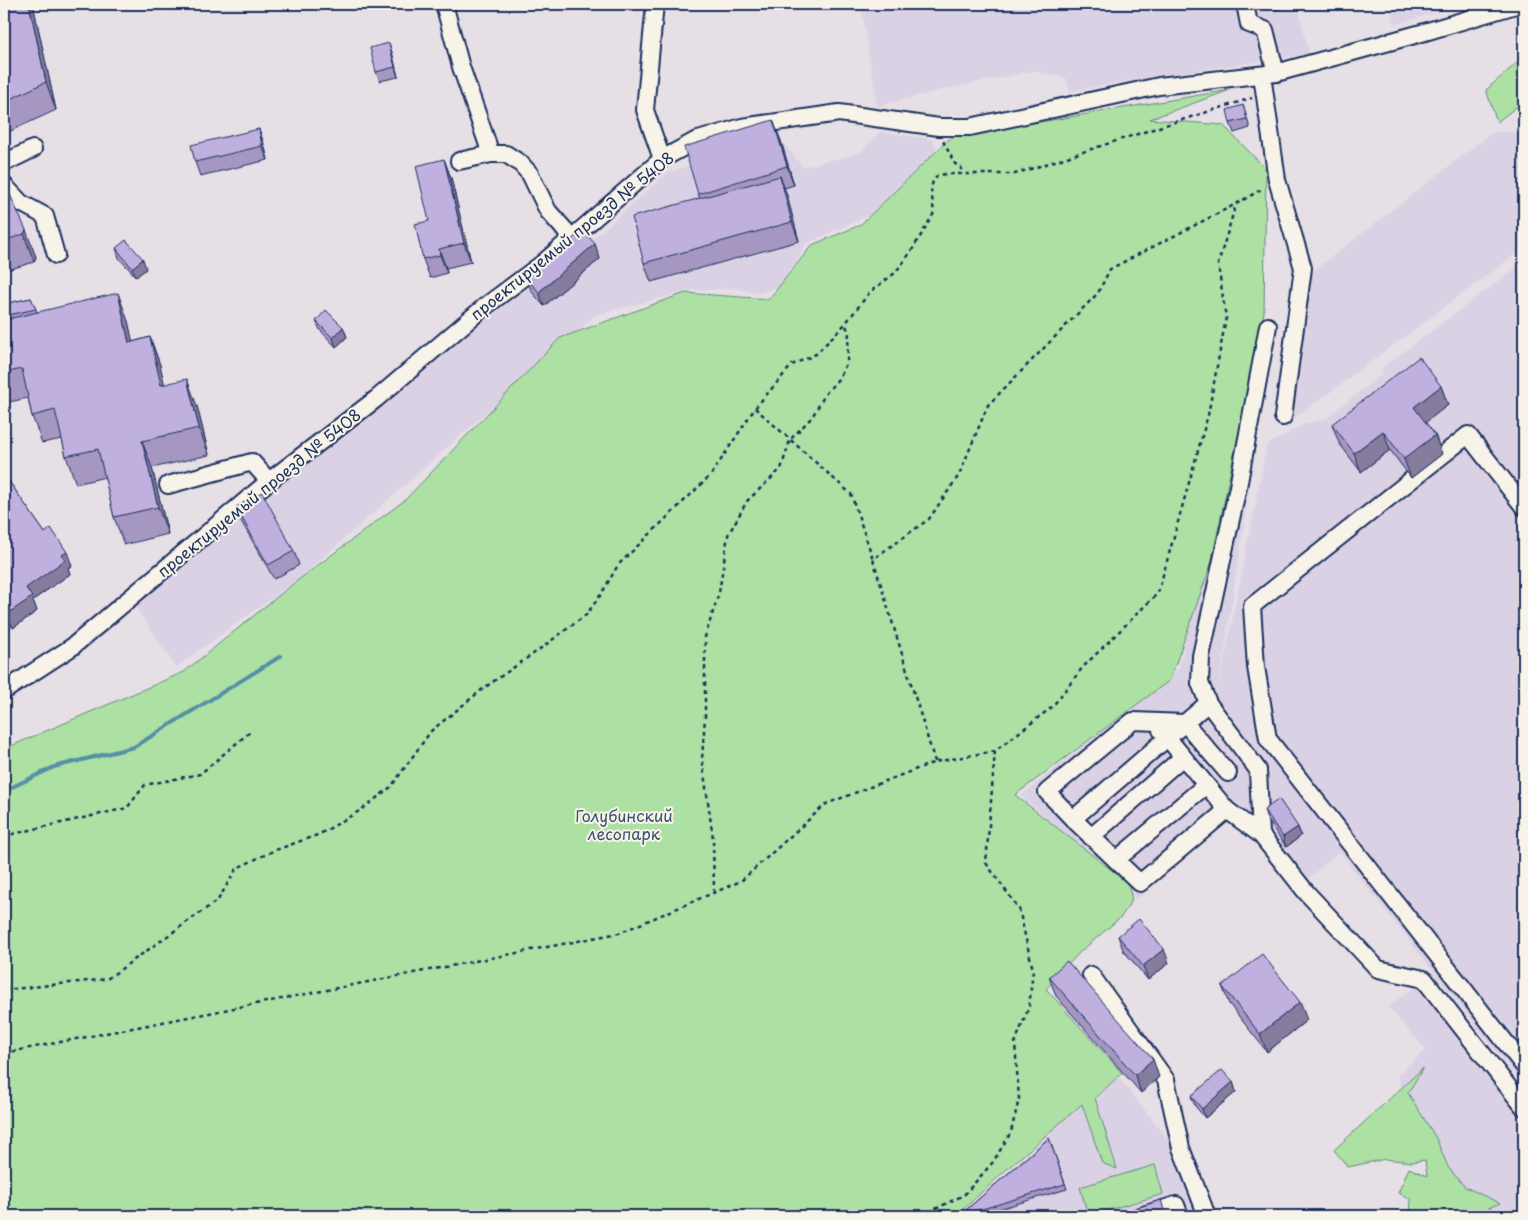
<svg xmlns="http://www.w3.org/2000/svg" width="1528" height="1220" viewBox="0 0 1528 1220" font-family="'Playpen Sans',sans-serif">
<rect width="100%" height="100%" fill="#e6dfe6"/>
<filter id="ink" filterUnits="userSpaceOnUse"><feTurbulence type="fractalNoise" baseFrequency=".02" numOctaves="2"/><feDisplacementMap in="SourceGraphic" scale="10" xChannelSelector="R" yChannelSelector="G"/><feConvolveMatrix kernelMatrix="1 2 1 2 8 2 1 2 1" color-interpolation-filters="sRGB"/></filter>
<g filter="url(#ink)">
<g fill="#dbd1e4">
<polygon points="861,4 1308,4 1309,7 1299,10 1309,54 1173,74 1070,91 1066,78 1034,71 946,89 877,106"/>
<polygon points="1390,4 1465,4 1395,24"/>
<polygon points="880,132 932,139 937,149 911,176 869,215 806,244 781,286 757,294 734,288 687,291 596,315 300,578 176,667 135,606 235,517 577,246 584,247 667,173 777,136 803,167 860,153"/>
<polygon points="1493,132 1524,132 1524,248 1283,427 1277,416 1294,286"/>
<polygon points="1524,262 1524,1087 1339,851 1305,882 1246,829 1226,820 1137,899 1021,796 1179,669 1256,322 1274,328 1218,692 1267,445 1304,424 1325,419 1382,374 1382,368"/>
<polygon points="1417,985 1524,1120 1524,1216 1448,1216 1397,1076 1426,1050 1388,1007"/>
<polygon points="1115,1073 1181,1155 1204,1216 959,1216"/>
</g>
<g fill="#ace1a3" stroke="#648880">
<polygon points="1518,62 1524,62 1524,101 1497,122 1486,90"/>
<polygon points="1230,90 1150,119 1223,125 1266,169 1264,312 1211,564 1170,680 1015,795 1128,883 1132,900 1121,917 1079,953 1046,989 1122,1073 1095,1098 1117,1169 1102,1163 1082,1104 1007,1169 956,1216 4,1216 4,749 184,672 293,584 405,500 560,338 685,293 769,299 812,245 860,225 951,137"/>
<polygon points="1423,1068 1408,1093 1436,1138 1448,1167 1465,1187 1500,1203 1471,1216 1410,1216 1411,1199 1398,1193 1409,1168 1427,1176 1425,1160 1412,1162 1385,1159 1348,1167 1334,1150"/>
<polygon points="1155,1165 1163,1194 1088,1216 1080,1187"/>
</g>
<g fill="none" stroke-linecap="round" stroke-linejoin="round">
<polyline stroke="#568fa7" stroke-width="4" points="4,791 54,767 134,747 281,656"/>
<defs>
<g id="minor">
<polyline points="444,4 461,67 491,154"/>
<polyline points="655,4 645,110 662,159"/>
<polyline points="1245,4 1249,24 1265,30 1276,73"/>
<polyline points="1262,75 1277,180 1303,268 1283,417"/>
<polyline points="459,161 491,154 506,154 520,163 530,174 548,211 572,238"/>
<polyline points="4,163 33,149"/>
<polyline points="4,185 21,203 45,216 56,255"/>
<polyline points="1268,326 1238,487 1201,656 1200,683 1208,703 1258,770 1261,835 1306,892 1378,969 1424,979 1524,1107"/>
<polyline points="168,485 252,462 269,481"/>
<polyline points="1524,507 1468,435 1252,606 1256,667 1268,739 1524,1066"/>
<polyline points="4,691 72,647 269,481 376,399 483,308 543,263 662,159 695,141 742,127 839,113 939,127 970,127 1159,86 1276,73 1418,34 1519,4"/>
<polyline points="1161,730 1227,810 1261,835"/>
<polyline points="1227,810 1140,883 1073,819 1047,792 1133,721 1185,723 1228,773"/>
<polyline points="1073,819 1208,703"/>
<polyline points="1091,837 1183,757"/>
<polyline points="1116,860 1206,785"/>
<polyline points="1091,975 1166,1080 1181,1148 1207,1216"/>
<polyline points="1140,1216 1176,1205 1180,1216"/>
</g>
</defs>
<use href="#minor" stroke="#1b2f5e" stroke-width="20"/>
<g stroke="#1b2f5e" stroke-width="2.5" stroke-dasharray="4 4" stroke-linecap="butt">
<polyline points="943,141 955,164 961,167 961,175"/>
<polyline points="755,408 851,494 873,559"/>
<polyline points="935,762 873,559 929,519 959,475 988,405 1098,293 1110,269 1236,204 1264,188"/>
<polyline points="4,836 127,808 145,785 200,774 251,731"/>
<polyline points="714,893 713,838 702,759 705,717 705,637 719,593 728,535 747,501 781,469 790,440 812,417 826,393 839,378 847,362 849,332 845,324"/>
<polyline points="4,990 107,979 218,900 237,868 273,851 320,834 361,810 391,787 431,731 484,688 533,654 586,615 602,593 618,565 711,475 755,408 792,365 816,354 845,324 870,292 895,273 911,252 934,213 931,189 933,181 937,176 945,174 1015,174 1159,127 1252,98"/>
<polyline points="4,1053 619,933 741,881 826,804 935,762 995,751 1052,707 1083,667 1158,593 1208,415 1226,318 1218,264 1236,204"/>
<polyline points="921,1216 964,1195 993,1162 1011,1132 1019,1099 1015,1043 1029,1007 1033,970 1019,909 986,863 995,751"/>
</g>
<use href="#minor" stroke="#f7f3e8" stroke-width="16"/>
</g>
<g fill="#a597c1" stroke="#1b2f5e">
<polygon points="4,4 33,4 34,9 56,110 4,134"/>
<polygon points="1272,4 1299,4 1275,10"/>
<polygon points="392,52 398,77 380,81 376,72"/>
<polygon points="1243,105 1250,128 1234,133 1230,123"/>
<polygon points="259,129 264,144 268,160 200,176 195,162"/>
<polygon points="780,138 794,185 784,188 799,241 651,282 644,263 700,199 698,194"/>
<polygon points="444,159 451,178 471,262 446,268 447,273 430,278 423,259 429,221"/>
<polygon points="4,189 36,257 34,262 4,271"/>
<polygon points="595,244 600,259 544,306 532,292 526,278"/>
<polygon points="116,248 146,269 136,277 119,258"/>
<polygon points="31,298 37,312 128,321 132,342 150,337 160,365 164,384 197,406 209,455 152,468 168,534 124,545 114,517 105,477 76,484 66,456 62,439 42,443 32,416 28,398 9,402 4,386 4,304"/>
<polygon points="316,321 343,327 347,337 336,347 320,330"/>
<polygon points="1441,386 1448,405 1425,422 1435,435 1442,454 1411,478 1390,450 1361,472 1339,443 1332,424"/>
<polygon points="4,474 45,533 72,566 68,568 70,574 33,600 37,611 13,628 6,619 4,620"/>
<polygon points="236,507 294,551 299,565 274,579 241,521"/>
<polygon points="4,733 7,742 4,744"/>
<polygon points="1264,810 1298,827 1301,836 1286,847 1267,819"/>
<polygon points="1118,936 1169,963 1148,980 1123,950"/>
<polygon points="1049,977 1159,1077 1141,1093 1056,996"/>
<polygon points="1222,986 1307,1020 1267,1052 1229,1004"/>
<polygon points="1233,1082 1236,1092 1205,1118 1195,1106 1191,1096"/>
<polygon points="1049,1138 1067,1189 975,1216 959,1216"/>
</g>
<g fill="#867b9d" stroke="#1b2f5e">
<polygon points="29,4 33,4 34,9 56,110 46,82"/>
<polygon points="389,43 392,52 398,77 395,67"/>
<polygon points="773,120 780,138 794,185 787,166"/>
<polygon points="259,129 264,144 268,160 262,146"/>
<polygon points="444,159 451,178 471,262 464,243"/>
<polygon points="780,176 787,195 799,241 792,222"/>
<polygon points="26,230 36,257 34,262 24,234"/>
<polygon points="595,244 600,259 544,306 539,292"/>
<polygon points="439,249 446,268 447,273 440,255"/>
<polygon points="143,259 146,269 136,277 132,268"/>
<polygon points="118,293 128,321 139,370 129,343"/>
<polygon points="343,327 347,337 336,347 333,338"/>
<polygon points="150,337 160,365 171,412 161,385"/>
<polygon points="187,379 197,406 209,455 199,428"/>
<polygon points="1441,386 1448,405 1421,426 1414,407"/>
<polygon points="1383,431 1390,450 1361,472 1354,453"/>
<polygon points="1435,435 1442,454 1411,478 1404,459"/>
<polygon points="142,441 152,468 168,534 158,507"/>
<polygon points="67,552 72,566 68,568 70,574 33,600 37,611 13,628 7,614 26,588 62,555"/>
<polygon points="4,612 6,619 4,620"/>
<polygon points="1298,827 1301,836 1286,847 1283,837"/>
<polygon points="1164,949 1169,963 1148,980 1143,966"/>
<polygon points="1300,1002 1307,1020 1267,1052 1260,1034"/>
<polygon points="1153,1059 1159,1077 1141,1093 1135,1075"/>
<polygon points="1233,1082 1236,1092 1205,1118 1202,1109"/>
</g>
<g fill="#c0b0e0" stroke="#1b2f5e">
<polygon points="4,4 29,4 46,82 4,102"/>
<polygon points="389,43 395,67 376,72 370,48"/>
<polygon points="1243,105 1247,119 1230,123 1227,110"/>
<polygon points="773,120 787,166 698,194 684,147"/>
<polygon points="259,129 262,146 195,162 191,145"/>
<polygon points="444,159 464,243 439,249 440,255 423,259 415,224 429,221 416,166"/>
<polygon points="780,176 792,222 644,263 632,217"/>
<polygon points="7,188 26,230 24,234 4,241 4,189"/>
<polygon points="583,230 595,244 539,292 526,278"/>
<polygon points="126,240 143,259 132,268 116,248"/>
<polygon points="118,293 129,343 150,337 161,385 187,379 199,428 142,441 158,507 114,517 98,449 66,456 55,410 32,416 22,369 4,373 4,320"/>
<polygon points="31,298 36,309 4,316 4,304"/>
<polygon points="326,310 343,327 333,338 316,321"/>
<polygon points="1419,357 1441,386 1414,407 1435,435 1404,459 1383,431 1354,453 1332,424"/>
<polygon points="4,474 45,533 51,528 67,552 62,555 65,560 26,588 32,597 7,614 4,609"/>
<polygon points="262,492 294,551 268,565 236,507"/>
<polygon points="1279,799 1298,827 1283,837 1264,810"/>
<polygon points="1139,919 1164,949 1143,966 1118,936"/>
<polygon points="1262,954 1300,1002 1260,1034 1222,986"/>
<polygon points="1067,961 1153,1059 1135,1075 1049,977"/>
<polygon points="1222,1070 1233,1082 1202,1109 1191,1096"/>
<polygon points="1049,1138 1065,1184 959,1216"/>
<polygon points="1161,1200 1166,1216 1112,1216"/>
</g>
</g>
<g text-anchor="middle" stroke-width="4" stroke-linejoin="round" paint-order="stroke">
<g font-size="16" fill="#1b2f5e" stroke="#f7f3e8">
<text transform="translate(572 236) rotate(-39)" y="6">проектируемый проезд № 5408</text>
<text transform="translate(259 493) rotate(-39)" y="6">проектируемый проезд № 5408</text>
</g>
<g font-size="16" fill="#38536c" stroke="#f7f3e8">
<text x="624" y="822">Голубинский<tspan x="624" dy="18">лесопарк</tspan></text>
</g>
</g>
<rect width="1528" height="1220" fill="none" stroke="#f7f3e8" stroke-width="20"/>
<rect x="10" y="10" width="1508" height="1200" fill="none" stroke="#1b2f5e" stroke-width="2" filter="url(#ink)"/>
</svg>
